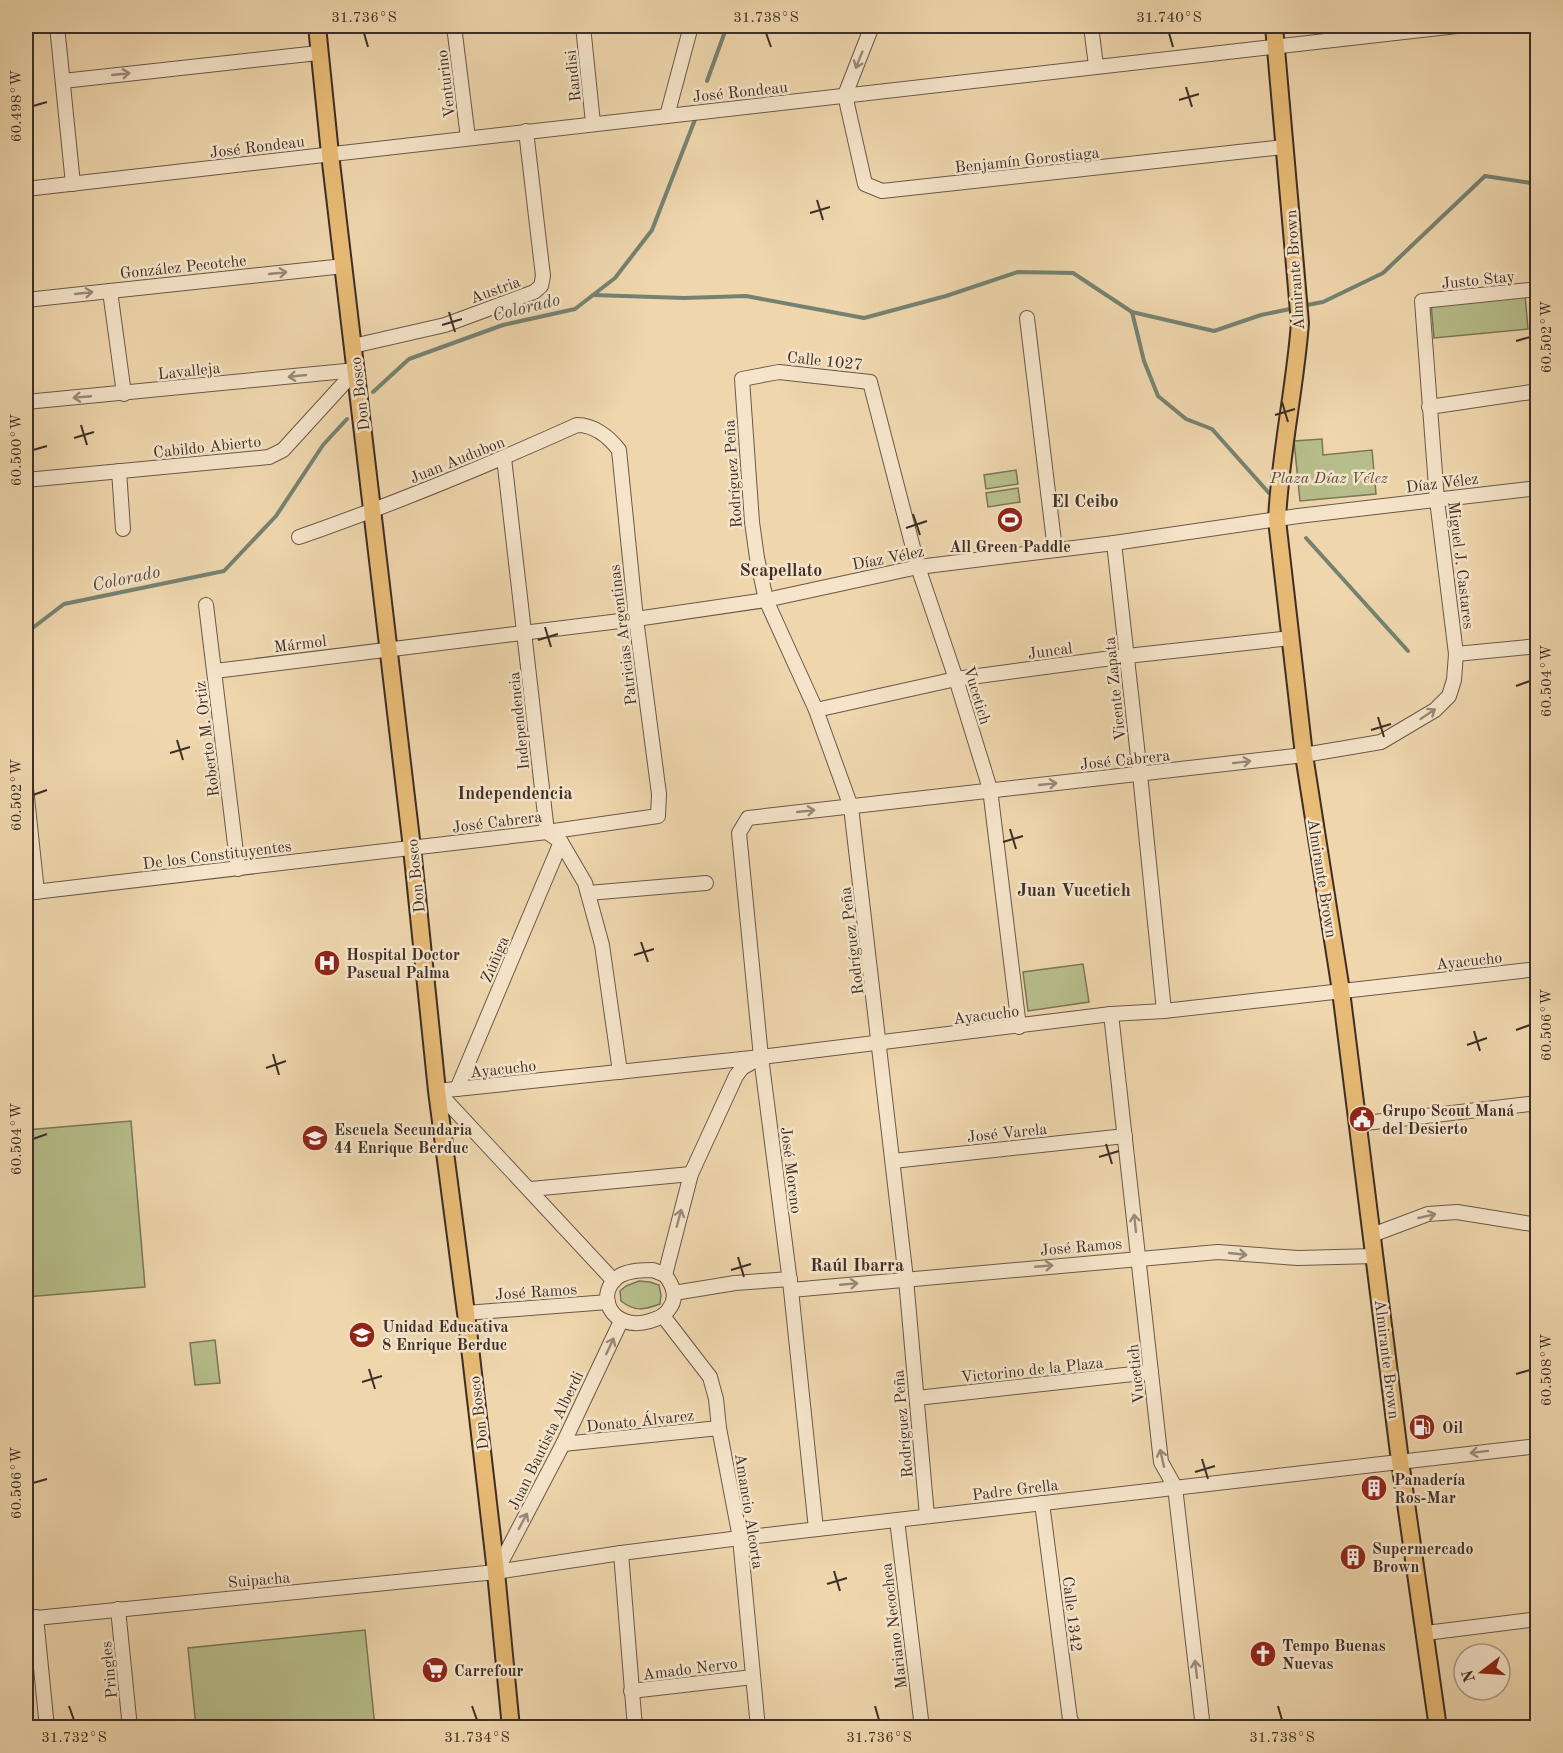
<svg xmlns="http://www.w3.org/2000/svg" width="1563" height="1753" viewBox="0 0 1563 1753" font-family="'Old Standard TT',serif">
<rect width="100%" height="100%" fill="#efd6ad"/>
<filter id="stains"><feTurbulence type="fractalNoise" baseFrequency=".00333" numOctaves="4"/><feColorMatrix values="0 0 0 0 .2 0 0 0 0 .09 0 0 0 0 .02 0 0 0 .5 -.17"/></filter>
<radialGradient id="worn" r=".72"><stop offset=".6" stop-color="#630" stop-opacity="0"/><stop offset="1" stop-color="#630" stop-opacity=".3"/></radialGradient>
<g fill="#b7be8b" stroke="#7a7658" stroke-width="1.5">
<polygon points="1525,295 1528,329 1434,338 1431,303"/>
<polygon points="1322,439 1323,455 1372,450 1376,494 1300,501 1294,441"/>
<polygon points="1016,470 1018,484 986,489 984,475"/>
<polygon points="1018,488 1020,502 988,507 986,493"/>
<polygon points="1083,964 1089,1002 1028,1011 1023,972"/>
<polygon points="131,1121 145,1287 26,1297 26,1130"/>
<path d="M639,1281L650,1282L659,1285L661,1295L660,1304C644,1310 635,1312 621,1301L620,1291L626,1286Z"/>
<polygon points="215,1340 220,1383 195,1385 190,1343"/>
<polygon points="365,1630 375,1727 196,1727 188,1648"/>
</g>
<g fill="none" stroke-linecap="round" stroke-linejoin="round">
<g stroke="#758272" stroke-width="4">
<polyline points="707,81 727,26"/>
<polyline points="593,295 684,298 746,296 864,318 946,296 1018,272 1073,273 1132,312 1214,331 1261,315 1295,308"/>
<polyline points="1302,306 1323,302 1383,273 1485,176 1538,184"/>
<polyline points="1132,312 1144,361 1158,396 1186,419 1212,429 1269,493"/>
<polyline points="373,392 409,359 503,325 575,309 615,278 652,230 696,117"/>
<polyline points="1306,538 1408,651"/>
<polyline points="26,633 64,604 224,571 276,516 323,445 347,419"/>
</g>
<defs>
<g id="minor">
<polyline points="57,26 73,184"/>
<polyline points="454,26 468,138"/>
<polyline points="583,26 593,123"/>
<polyline points="872,26 845,95 865,184 882,191 1284,147"/>
<polyline points="1091,26 1096,66"/>
<polyline points="63,81 318,53"/>
<polyline points="667,116 691,26"/>
<polyline points="26,189 1457,26"/>
<polyline points="110,291 124,394"/>
<polyline points="26,300 344,266"/>
<polyline points="1027,318 1055,550"/>
<polyline points="353,346 445,325 534,292 541,286 543,276 526,131"/>
<polyline points="26,402 356,370"/>
<polyline points="1429,407 1538,391"/>
<polyline points="504,458 547,832 561,842 585,883 602,945 620,1072"/>
<polyline points="119,471 123,529"/>
<polyline points="26,480 269,457 283,450 356,370"/>
<polyline points="1114,543 1140,774 1164,1011"/>
<polyline points="206,605 238,869"/>
<polyline points="1456,654 1538,646"/>
<polyline points="215,671 636,619 766,600 918,567 1114,543 1298,516 1538,488"/>
<polyline points="816,710 956,679 1127,656 1291,638"/>
<polyline points="26,788 37,892"/>
<path d="M26,893L547,832L658,816L659,794L636,619L619,450C609,437 594,425 577,425C486,466 394,504 299,537"/>
<polyline points="588,893 706,883"/>
<polyline points="1111,1014 1161,1462 1175,1487 1203,1728"/>
<polyline points="457,1089 561,842"/>
<polyline points="437,1091 761,1057 1111,1014 1164,1011 1538,969"/>
<polyline points="437,1091 614,1281"/>
<polyline points="1357,1124 1538,1103"/>
<polyline points="893,1161 1125,1136"/>
<polyline points="531,1189 691,1174"/>
<polyline points="1372,1235 1428,1214 1457,1212 1538,1225"/>
<path d="M653,1270L665,1275C673,1285 678,1298 669,1309C665,1316 657,1319 650,1321C610,1333 593,1291 621,1275C631,1270 643,1270 653,1270Z"/>
<polyline points="665,1275 691,1174 736,1076 742,1068 756,1060"/>
<polyline points="791,1290 1218,1252 1298,1258 1375,1256"/>
<polyline points="674,1293 735,1283 790,1279"/>
<polyline points="466,1313 608,1302"/>
<polyline points="663,1316 710,1377 716,1399 719,1428 740,1538 758,1728"/>
<polyline points="917,1398 1151,1372"/>
<polyline points="563,1444 719,1428"/>
<polyline points="1042,1503 1070,1719 1075,1728"/>
<polyline points="927,1516 906,1279 851,807 816,710 766,600 757,558 752,522 742,379 779,372 870,382 918,567 956,679 990,789 1019,1027"/>
<polyline points="897,1520 922,1728"/>
<polyline points="816,1529 791,1290 761,1057 739,833 748,818 1304,755 1381,742 1435,710 1449,696 1454,680 1456,654 1437,500 1422,301 1538,289"/>
<polyline points="621,1553 635,1728"/>
<polyline points="496,1572 563,1444 621,1321"/>
<polyline points="118,1609 130,1728"/>
<polyline points="36,1617 47,1728"/>
<polyline points="26,1619 496,1572 621,1553 740,1538 1538,1446"/>
<polyline points="1426,1633 1538,1619"/>
<polyline points="631,1691 753,1677"/>
</g>
<g id="major">
<polyline points="317,26 330,154 412,848 437,1091 466,1313 496,1572 511,1728"/>
<path d="M1274,26L1300,323C1295,389 1280,454 1277,520L1304,755L1341,991L1400,1461L1438,1728"/>
</g>
</defs>
<use href="#minor" stroke="#6a5848" stroke-width="16"/>
<use href="#major" stroke="#3d2e26" stroke-width="20"/>
<use href="#minor" stroke="#f5e4ca" stroke-width="14"/>
<use href="#major" stroke="#e8bb76" stroke-width="16"/>
</g>
<defs><path id="oneway-shaft" d="M-6 0H5M1.5-3L5.5 0L1.5 3" fill="none" stroke-width="1.6" stroke-linecap="round" stroke-linejoin="round" transform="scale(1.5)"/></defs>
<g stroke="#998978">
<use href="#oneway-shaft" transform="translate(859 60) rotate(112)"/>
<use href="#oneway-shaft" transform="translate(121 74) rotate(-6)"/>
<use href="#oneway-shaft" transform="translate(278 273) rotate(-6)"/>
<use href="#oneway-shaft" transform="translate(84 293) rotate(-6)"/>
<use href="#oneway-shaft" transform="translate(297 376) rotate(174)"/>
<use href="#oneway-shaft" transform="translate(82 397) rotate(175)"/>
<use href="#oneway-shaft" transform="translate(1428 714) rotate(-34)"/>
<use href="#oneway-shaft" transform="translate(1242 762) rotate(-7)"/>
<use href="#oneway-shaft" transform="translate(1048 784) rotate(-6)"/>
<use href="#oneway-shaft" transform="translate(806 811) rotate(-6)"/>
<use href="#oneway-shaft" transform="translate(1427 1216) rotate(-13)"/>
<use href="#oneway-shaft" transform="translate(679 1218) rotate(-75)"/>
<use href="#oneway-shaft" transform="translate(1135 1223) rotate(-96)"/>
<use href="#oneway-shaft" transform="translate(1238 1254) rotate(6)"/>
<use href="#oneway-shaft" transform="translate(1044 1266) rotate(-5)"/>
<use href="#oneway-shaft" transform="translate(849 1284) rotate(-5)"/>
<use href="#oneway-shaft" transform="translate(610 1346) rotate(-65)"/>
<use href="#oneway-shaft" transform="translate(1479 1452) rotate(173)"/>
<use href="#oneway-shaft" transform="translate(1162 1458) rotate(-103)"/>
<use href="#oneway-shaft" transform="translate(523 1521) rotate(-62)"/>
<use href="#oneway-shaft" transform="translate(1196 1669) rotate(-97)"/>
</g>
<path fill="none" stroke="#3d2e26" stroke-width="2" d="M364,33L368,47M766,33L771,47M1169,33L1173,47M1186,87L1192,107M1179,100L1199,94M33,106L47,102M817,200L823,220M810,213L830,207M449,312L455,332M442,325L462,319M1516,341L1530,337M1282,402L1288,422M1275,415L1295,409M81,425L87,445M74,438L94,432M33,450L47,446M913,514L920,535M906,528L927,521M545,627L551,647M538,640L558,634M1516,686L1530,681M1378,717L1384,737M1371,730L1391,724M177,740L183,760M170,753L190,747M33,795L47,790M1010,829L1016,849M1003,842L1023,836M641,942L648,962M634,955L654,949M1516,1030L1530,1025M1474,1031L1480,1051M1467,1045L1487,1038M273,1054L279,1075M266,1068L286,1061M33,1139L47,1134M1106,1144L1112,1164M1099,1157L1119,1151M738,1257L744,1277M731,1270L751,1264M369,1369L375,1389M1516,1374L1530,1370M362,1382L382,1376M1202,1459L1208,1479M1195,1472L1215,1466M33,1483L47,1479M834,1571L840,1591M827,1584L847,1578M69,1706L74,1720M472,1706L477,1720M875,1706L879,1720M1278,1706L1282,1720"/>
<defs>
<symbol id="stadium-disc" viewBox="-11 -11 22 22"><circle r="9.5" fill="#8f2418" stroke="#f5e4ca"/><path d="M0-5a6.5 5 0 1 0 0 10a6.5 5 0 1 0 0-10ZM-3.5-1.8h7v3.6h-7Z" fill="#fff"/></symbol>
<symbol id="hospital-disc" viewBox="-11 -11 22 22"><circle r="9.5" fill="#8f2418" stroke="#f5e4ca"/><path d="M-5-5h3v3.5h4V-5h3V5h-3V1.5h-4V5h-3Z" fill="#fff"/></symbol>
<symbol id="civic-disc" viewBox="-11 -11 22 22"><circle r="9.5" fill="#8f2418" stroke="#f5e4ca"/><path d="M-.6-6.5H3V-4.5H.6V-3L4-1V1h2V6H-6V1h2V-1L-.6-3ZM-1.2 2.5V6h2.4V2.5Z" fill="#fff"/></symbol>
<symbol id="school-disc" viewBox="-11 -11 22 22"><circle r="9.5" fill="#8f2418" stroke="#f5e4ca"/><path d="M0-5L7-2L0 1L-7-2ZM-4 1L0 2.5L4 1V4Q0 6-4 4Z" fill="#fff"/></symbol>
<symbol id="fuel-disc" viewBox="-11 -11 22 22"><circle r="9.5" fill="#8f2418" stroke="#f5e4ca"/><path d="M-5.5-6h7V0h2V4h1.3V-2.5L3-4.5l.8-.8L6-3V5H2.5V1h-1V6h-7ZM-4.2-4.7v3.2H.2V-4.7Z" fill="#fff"/></symbol>
<symbol id="building-disc" viewBox="-11 -11 22 22"><circle r="9.5" fill="#8f2418" stroke="#f5e4ca"/><path d="M-4-6H4V6H1V3H-1V6H-4ZM-2.5-4.3h1.7v1.8h-1.7ZM.8-4.3h1.7v1.8H.8ZM-2.5-1h1.7V.8h-1.7ZM.8-1h1.7V.8H.8Z" fill="#fff"/></symbol>
<symbol id="church-disc" viewBox="-11 -11 22 22"><circle r="9.5" fill="#8f2418" stroke="#f5e4ca"/><path d="M-1.2-6h2.4v3.5h3.3v2.4h-3.3V6h-2.4V-.1h-3.3v-2.4h3.3Z" fill="#fff"/></symbol>
<symbol id="supermarket-disc" viewBox="-11 -11 22 22"><circle r="9.5" fill="#8f2418" stroke="#f5e4ca"/><path d="M-6-5.5h2.5l.6 2H6L4.5 2H-2.5L-4.4-4H-6ZM-1.5 3.2a1.3 1.3 0 1 0 .1 0ZM3 3.2a1.3 1.3 0 1 0 .1 0Z" fill="#fff"/></symbol>
</defs>
<g fill-rule="evenodd">
<use href="#stadium-disc" x="995" y="505" width="30" height="30"/>
<use href="#hospital-disc" x="312" y="948" width="30" height="30"/>
<use href="#civic-disc" x="1347" y="1104" width="30" height="30"/>
<use href="#school-disc" x="300" y="1123" width="30" height="30"/>
<use href="#school-disc" x="347" y="1320" width="30" height="30"/>
<use href="#fuel-disc" x="1407" y="1412" width="30" height="30"/>
<use href="#building-disc" x="1359" y="1473" width="30" height="30"/>
<use href="#building-disc" x="1338" y="1542" width="30" height="30"/>
<use href="#church-disc" x="1248" y="1639" width="30" height="30"/>
<use href="#supermarket-disc" x="420" y="1655" width="30" height="30"/>
</g>
<g text-anchor="middle" stroke-width="5" stroke-linejoin="round" paint-order="stroke">
<g font-size="16" fill="#3d2e26" stroke="#f5e4ca">
<text transform="translate(572 76) rotate(-96)" y="6">Randisi</text>
<text transform="translate(445 84) rotate(-97)" y="6">Venturino</text>
<text transform="translate(740 91) rotate(-6)" y="6">José Rondeau</text>
<text transform="translate(257 146) rotate(-7)" y="6">José Rondeau</text>
<text transform="translate(1027 159) rotate(-6)" y="6">Benjamín Gorostiaga</text>
<text transform="translate(183 266) rotate(-6)" y="6">González Pecotche</text>
<text transform="translate(1294 270) rotate(-94)" y="6">Almirante Brown</text>
<text transform="translate(1478 279) rotate(-6)" y="6">Justo Stay</text>
<text transform="translate(495 289) rotate(-20)" y="6">Austria</text>
<text transform="translate(825 360) rotate(6)" y="6">Calle 1027</text>
<text transform="translate(189 370) rotate(-6)" y="6">Lavalleja</text>
<text transform="translate(359 394) rotate(-97)" y="6">Don Bosco</text>
<text transform="translate(207 446) rotate(-6)" y="6">Cabildo Abierto</text>
<text transform="translate(457 459) rotate(-22)" y="6">Juan Audubon</text>
<text transform="translate(732 474) rotate(-94)" y="6">Rodríguez Peña</text>
<text transform="translate(1442 482) rotate(-7)" y="6">Díaz Vélez</text>
<text transform="translate(888 557) rotate(-11)" y="6">Díaz Vélez</text>
<text transform="translate(1462 565) rotate(83)" y="6">Miguel J. Castares</text>
<text transform="translate(622 635) rotate(-97)" y="6">Patricias Argentinas</text>
<text transform="translate(300 643) rotate(-7)" y="6">Mármol</text>
<text transform="translate(1050 650) rotate(-8)" y="6">Juncal</text>
<text transform="translate(1114 689) rotate(-96)" y="6">Vicente Zapata</text>
<text transform="translate(978 695) rotate(73)" y="6">Vucetich</text>
<text transform="translate(518 721) rotate(-96)" y="6">Independencia</text>
<text transform="translate(206 739) rotate(-97)" y="6">Roberto M. Ortiz</text>
<text transform="translate(1125 759) rotate(-6)" y="6">José Cabrera</text>
<text transform="translate(497 821) rotate(-7)" y="6">José Cabrera</text>
<text transform="translate(217 854) rotate(-7)" y="6">De los Constituyentes</text>
<text transform="translate(415 876) rotate(-96)" y="6">Don Bosco</text>
<text transform="translate(1323 878) rotate(81)" y="6">Almirante Brown</text>
<text transform="translate(851 941) rotate(-97)" y="6">Rodríguez Peña</text>
<text transform="translate(494 959) rotate(-67)" y="6">Zúñiga</text>
<text transform="translate(1469 960) rotate(-6)" y="6">Ayacucho</text>
<text transform="translate(986 1014) rotate(-7)" y="6">Ayacucho</text>
<text transform="translate(503 1068) rotate(-6)" y="6">Ayacucho</text>
<text transform="translate(1007 1132) rotate(-6)" y="6">José Varela</text>
<text transform="translate(792 1170) rotate(83)" y="6">José Moreno</text>
<text transform="translate(1081 1246) rotate(-5)" y="6">José Ramos</text>
<text transform="translate(536 1291) rotate(-4)" y="6">José Ramos</text>
<text transform="translate(1388 1359) rotate(83)" y="6">Almirante Brown</text>
<text transform="translate(1032 1369) rotate(-6)" y="6">Victorino de la Plaza</text>
<text transform="translate(1135 1374) rotate(-96)" y="6">Vucetich</text>
<text transform="translate(478 1413) rotate(-97)" y="6">Don Bosco</text>
<text transform="translate(640 1420) rotate(-6)" y="6">Donato Álvarez</text>
<text transform="translate(902 1424) rotate(-95)" y="6">Rodríguez Peña</text>
<text transform="translate(545 1440) rotate(-64)" y="6">Juan Bautista Alberdi</text>
<text transform="translate(1015 1489) rotate(-7)" y="6">Padre Grella</text>
<text transform="translate(750 1511) rotate(81)" y="6">Amancio Alcorta</text>
<text transform="translate(259 1579) rotate(-5)" y="6">Suipacha</text>
<text transform="translate(1073 1614) rotate(83)" y="6">Calle 1342</text>
<text transform="translate(893 1626) rotate(-97)" y="6">Mariano Necochea</text>
<text transform="translate(690 1668) rotate(-7)" y="6">Amado Nervo</text>
<text transform="translate(108 1670) rotate(-96)" y="6">Pringles</text>
</g>
<g font-size="16" font-style="italic" fill="#554b3a" stroke="#f5e4ca">
<text x="1329" y="483">Plaza Díaz Vélez</text>
</g>
<g font-size="16" font-weight="bold" fill="#3d2e26" stroke="#f5e4ca" text-anchor="start">
<text x="1010" y="552" text-anchor="middle">All Green Paddle</text>
<text x="346" y="960">Hospital Doctor<tspan x="346" dy="18">Pascual Palma</tspan></text>
<text x="1382" y="1116">Grupo Scout Maná<tspan x="1382" dy="18">del Desierto</tspan></text>
<text x="334" y="1135">Escuela Secundaria<tspan x="334" dy="18">44 Enrique Berduc</tspan></text>
<text x="382" y="1332">Unidad Educativa<tspan x="382" dy="18">8 Enrique Berduc</tspan></text>
<text x="1442" y="1433">Oil</text>
<text x="1394" y="1485">Panadería<tspan x="1394" dy="18">Ros-Mar</tspan></text>
<text x="1372" y="1554">Supermercado<tspan x="1372" dy="18">Brown</tspan></text>
<text x="1282" y="1651">Tempo Buenas<tspan x="1282" dy="18">Nuevas</tspan></text>
<text x="454" y="1676">Carrefour</text>
</g>
<g font-size="18" font-style="italic" fill="#504a3f" stroke="#f5e4ca">
<text transform="translate(526 307) rotate(-14)" y="6">Colorado</text>
<text transform="translate(126 578) rotate(-12)" y="6">Colorado</text>
</g>
<g font-size="18" font-weight="bold" fill="#3d2e26" stroke="#f5e4ca">
<text x="1085" y="507">El Ceibo</text>
<text x="781" y="576">Scapellato</text>
<text x="515" y="799">Independencia</text>
<text x="1074" y="896">Juan Vucetich</text>
<text x="857" y="1271">Raúl Ibarra</text>
</g>
</g>
<rect width="1563" height="1753" fill="none" stroke="#efd6ad" stroke-width="66"/>
<g transform="translate(1482 1672) rotate(253)"><circle r="28" fill="#f5e4ca" stroke="#ab9b88" stroke-width="1.5"/>
<path d="M0-4.5L10 22L0 15L-10 22Z" fill="#8f2418"/>
<text y="-9" font-size="16" font-weight="bold" text-anchor="middle" fill="#3d2e26">N</text>
</g>
<rect x="33" y="33" width="1497" height="1687" fill="none" stroke="#3d2e26" stroke-width="2"/>
<g font-size="15" text-anchor="middle" fill="#3d2e26">
<text x="364" y="22">31.736°S</text>
<text x="766" y="22">31.738°S</text>
<text x="1169" y="22">31.740°S</text>
<text transform="translate(16 106) rotate(-90)" y="5">60.498°W</text>
<text transform="translate(1546 337) rotate(-90)" y="5">60.502°W</text>
<text transform="translate(16 450) rotate(-90)" y="5">60.500°W</text>
<text transform="translate(1546 681) rotate(-90)" y="5">60.504°W</text>
<text transform="translate(16 795) rotate(-90)" y="5">60.502°W</text>
<text transform="translate(1546 1025) rotate(-90)" y="5">60.506°W</text>
<text transform="translate(16 1139) rotate(-90)" y="5">60.504°W</text>
<text transform="translate(1546 1370) rotate(-90)" y="5">60.508°W</text>
<text transform="translate(16 1483) rotate(-90)" y="5">60.506°W</text>
<text x="74" y="1742">31.732°S</text>
<text x="477" y="1742">31.734°S</text>
<text x="879" y="1742">31.736°S</text>
<text x="1282" y="1742">31.738°S</text>
</g>
<rect width="100%" height="100%" filter="url(#stains)"/>
<rect width="100%" height="100%" fill="url(#worn)"/>
</svg>
